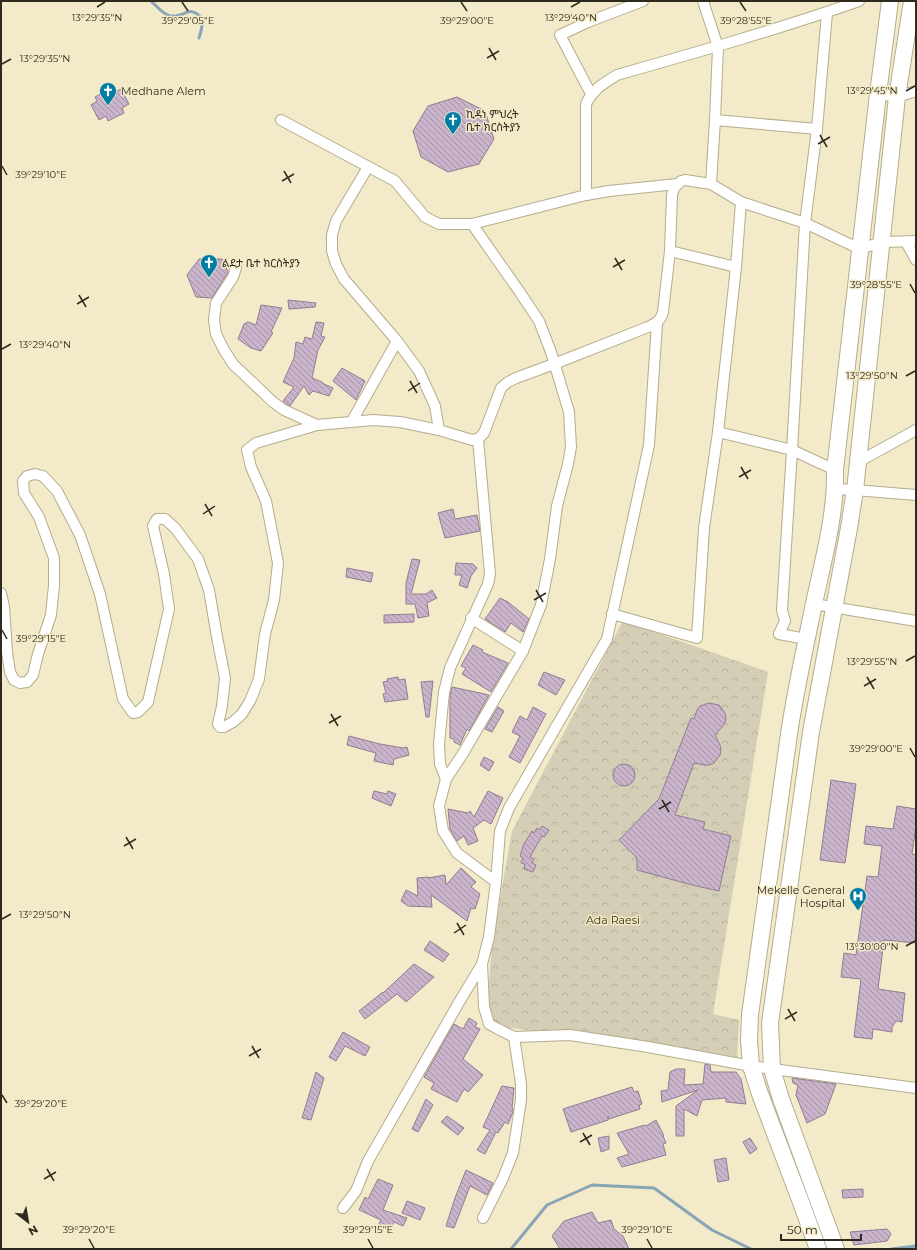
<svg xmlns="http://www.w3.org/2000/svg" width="917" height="1250" viewBox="0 0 917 1250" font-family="Montserrat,'Noto Sans Ethiopic',sans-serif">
<defs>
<pattern id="park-crowns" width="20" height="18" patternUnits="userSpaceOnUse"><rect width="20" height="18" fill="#d4ceb6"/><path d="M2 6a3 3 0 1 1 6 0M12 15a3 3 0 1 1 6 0" fill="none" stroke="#b6b19c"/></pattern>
<pattern id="building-back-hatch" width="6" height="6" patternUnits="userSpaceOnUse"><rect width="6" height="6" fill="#cab4cb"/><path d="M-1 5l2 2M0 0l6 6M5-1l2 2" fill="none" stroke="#a493a4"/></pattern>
</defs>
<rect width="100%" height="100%" fill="#f3eac9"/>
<polygon fill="url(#park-crowns)" points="623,621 768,672 713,1014 739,1020 737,1057 497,1026 487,1008 492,944 512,831"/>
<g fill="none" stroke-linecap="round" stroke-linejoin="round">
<g stroke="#88a5b6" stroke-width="3">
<path d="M151,1C157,6 163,15 171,16C186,18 187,3 203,19L201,31L199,38"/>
<polyline points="511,1249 547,1205 592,1185 654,1188 712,1230 751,1249"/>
<polyline points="891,1249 916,1246"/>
</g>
</g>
<g fill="url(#building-back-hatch)" stroke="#927b93">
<polygon points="112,88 114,93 121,89 129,104 122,108 124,113 108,121 106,116 99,120 91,105 97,101 95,97"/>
<polygon points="457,97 485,111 494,139 479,164 448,172 421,157 413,131 428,106"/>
<polygon points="199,259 222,259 228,272 212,298 196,297 187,275"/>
<polygon points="288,300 316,303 315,307 289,309"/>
<polygon points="261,305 282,308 271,332 273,333 261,351 251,348 238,339 244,324 248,322 256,325"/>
<polygon points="316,322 324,323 321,336 325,337 318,350 312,378 322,382 322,383 333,388 329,396 313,391 309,395 304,386 290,406 283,401 294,387 283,382 294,358 296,342 303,344 305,337 312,339"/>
<polygon points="342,368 365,381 356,400 333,381"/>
<polygon points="453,509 455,519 477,515 480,531 445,538 438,513"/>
<polygon points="412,559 420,560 411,594 426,594 432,590 437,598 427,603 429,616 418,618 415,604 406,604 406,583"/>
<polygon points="456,563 473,564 477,568 471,576 467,588 459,585 462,575 455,575"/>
<polygon points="347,568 373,573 371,582 346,577"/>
<polygon points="500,598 508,602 529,619 523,632 511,623 505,632 485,619"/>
<polygon points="414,614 414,622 384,623 384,615"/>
<polygon points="473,645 483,650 482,652 508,663 491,692 462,674 466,668 461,666"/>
<polygon points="544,672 565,680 556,695 538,685"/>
<polygon points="398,677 399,680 405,679 408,699 385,702 383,694 386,693 383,682 388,681 387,679"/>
<polygon points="433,681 429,717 426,717 421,682"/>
<polygon points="452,687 489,695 469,731 467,729 460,745 454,742 454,739 450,738 450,697"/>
<polygon points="709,703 719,705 725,713 726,718 725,723 722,727 715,735 720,745 721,750 720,755 714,763 709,765 704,765 694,763 675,815 705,822 703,829 731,836 719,891 692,885 637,870 637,858 619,840 659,799 691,718 694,719 697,710 700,706"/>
<polygon points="498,707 504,711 492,732 485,729"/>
<polygon points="533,707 546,714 520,763 509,757 520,736 512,732 520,716 527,720"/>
<polygon points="349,736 380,744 403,748 407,747 409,755 394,759 393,765 374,761 376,753 347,745"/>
<polygon points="484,757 494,762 489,771 480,765"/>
<circle cx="624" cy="775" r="11"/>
<polygon points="831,780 856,784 845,863 820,860"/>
<polygon points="374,791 387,794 388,791 396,794 391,806 372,798"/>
<polygon points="488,791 503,798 491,824 484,820 473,828 478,841 468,845 464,836 457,841 450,829 448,809 468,813 470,811 474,817"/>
<polygon points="897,806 916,809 916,826 912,854 916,855 916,943 884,940 878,989 905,993 902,1022 896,1021 892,1027 892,1032 873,1029 872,1039 854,1037 861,979 841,977 844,953 856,955 867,876 878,877 882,846 864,844 866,826 893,829"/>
<polygon points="542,826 549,830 544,837 542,836 530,857 534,859 532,863 536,865 533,872 524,869 525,864 521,863 523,858 520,856 524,844 532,831 534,833 537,828 539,830"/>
<polygon points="461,868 476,882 471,887 480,894 475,909 471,908 467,921 431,895 432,907 408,906 401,901 406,890 418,896 417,878 428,877 428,878 445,875 446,885"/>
<polygon points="430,941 449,954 443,962 424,950"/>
<polygon points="414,964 434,977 406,1002 397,994 365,1019 359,1011 383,992 383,993"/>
<polygon points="469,1018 477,1023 475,1027 480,1029 463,1059 483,1075 468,1092 464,1089 457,1102 431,1089 434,1083 424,1077 454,1024 463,1029"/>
<polygon points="343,1032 370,1047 365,1056 345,1046 336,1061 329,1057"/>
<polygon points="705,1064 710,1065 711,1072 736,1072 741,1079 746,1104 726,1102 726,1098 702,1100 697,1116 684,1109 684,1136 676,1136 676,1106 698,1090 662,1102 661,1091 668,1090 670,1072 676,1069 685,1069 684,1085 703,1084"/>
<polygon points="316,1072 324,1078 311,1120 302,1118"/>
<polygon points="792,1078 836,1084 825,1114 807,1123 796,1095 798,1085 793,1083"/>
<polygon points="502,1086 514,1088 512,1108 513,1109 513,1112 508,1124 505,1122 498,1133 496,1132 485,1154 477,1150 490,1130 483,1127"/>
<polygon points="632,1087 634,1092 638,1091 642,1104 639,1105 640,1109 609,1119 608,1116 608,1120 571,1132 563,1109"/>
<polygon points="426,1099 433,1105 418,1132 412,1129"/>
<polygon points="447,1116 464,1128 458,1135 441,1122"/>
<polygon points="656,1120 664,1136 663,1136 666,1143 663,1144 666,1155 622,1167 617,1158 629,1154 617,1133 645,1125 646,1126"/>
<polygon points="609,1136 609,1149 601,1152 598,1138"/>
<polygon points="750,1138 757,1149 750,1154 743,1142"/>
<polygon points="726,1158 729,1180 718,1182 714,1160"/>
<polygon points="466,1170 493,1183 487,1195 470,1186 454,1228 446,1226 455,1198"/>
<polygon points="378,1179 393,1185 383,1210 407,1218 403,1226 394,1222 390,1230 379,1224 381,1220 359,1210 365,1197 368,1199"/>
<polygon points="863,1189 863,1197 843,1198 842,1190"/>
<polygon points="407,1201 425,1208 420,1220 402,1213"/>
<polygon points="592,1212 598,1223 611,1220 614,1229 623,1236 629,1249 560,1249 552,1236 564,1221"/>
<polygon points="887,1229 891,1234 887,1241 854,1245 850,1232"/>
</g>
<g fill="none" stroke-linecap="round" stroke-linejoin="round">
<defs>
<g id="street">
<polyline points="703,1 718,47 715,120 711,184"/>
<polyline points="591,94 560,35 588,22 643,1"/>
<polyline points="878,94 897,97 916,91"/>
<polyline points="281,120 395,181 425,217 439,224 472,224 586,195 609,191 677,184"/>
<polyline points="715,120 817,129"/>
<polyline points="368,167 336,221 332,235 332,251 336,264 344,279 397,341 419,371 435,406 439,430"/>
<path d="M586,195V104C593,89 603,84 617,75C698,52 779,29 859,1"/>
<polyline points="472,224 519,291 539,321 551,352 569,412 571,447 568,464 557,506 550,559 541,605 523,651 462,755 446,779 439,806 443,831 457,853 496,882"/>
<polyline points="906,242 916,260"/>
<polyline points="670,251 736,267"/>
<polyline points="236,268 233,277 216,303 214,320 216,334 224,350 233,364 273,402 284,410 317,425"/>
<polyline points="352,421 397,341"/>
<polyline points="718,432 792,450 835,470"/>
<polyline points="858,462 916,430"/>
<polyline points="835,489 855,490 916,495"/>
<path d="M1,593L4,607L7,652L10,672L14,680L20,683L27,682L33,675L38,654L51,615L54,585V558L39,517L24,493L23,481L27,476L35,474L43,476L57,491L80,535L100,594L123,699L133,713L138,712L148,702L169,609L164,574L153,526L157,519H165L175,528L198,559L209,590L217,637L225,678L222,706L218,724L220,727H224L233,722L242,714L250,701L259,679L265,634L274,600L278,563L266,501L251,467L247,450L256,443L317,425L373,420L400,422L439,430L472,440L478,439L484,433L501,388L508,382L516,378L554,364L648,327C656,323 660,322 663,312L670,251L672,195L674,188L681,181L685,180L711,184L741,202L805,223L860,249L882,242L916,241"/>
<polyline points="814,604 916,621"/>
<polyline points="612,614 697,638 704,528 718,432 736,267 741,202"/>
<polyline points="471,618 523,651"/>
<polyline points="806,639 779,634 785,621 782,610 792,450 805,223 817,129 827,13"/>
<polyline points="446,779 440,764 439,744 444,692 450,668 488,584 490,574 478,439"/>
<polyline points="482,964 484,1007 489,1024 498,1029 514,1037 570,1035 648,1047 751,1066 916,1088"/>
<polyline points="343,1208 356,1191 368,1161 458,1004 482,964 489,937 496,882 500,831 509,808 607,639 649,445 657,323"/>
<polyline points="483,1218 503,1178 513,1153 521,1100 521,1084 514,1037"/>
</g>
<g id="primary">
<path d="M818,1249L802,1205L760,1094L751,1066L749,1040L750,1015L790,727C797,684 806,642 815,599C824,557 836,513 835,470L878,94L890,1"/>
<polyline points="836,1249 781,1099 772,1069 770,1023 811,732 849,528 855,490 897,97 912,1"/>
</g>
</defs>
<use href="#street" stroke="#b4ac8c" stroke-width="12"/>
<use href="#primary" stroke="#b4ac8c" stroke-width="18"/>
<use href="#street" stroke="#fff" stroke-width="10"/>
<use href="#primary" stroke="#fff" stroke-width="16"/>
</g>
<path fill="none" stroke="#2e2b1e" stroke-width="1.5" d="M182,2L188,11M461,2L467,11M740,2L746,11M97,7L105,2M571,7L580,2M489,48L496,60M487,58L499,51M2,64L11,59M906,91L915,86M820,135L827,147M818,144L830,137M2,166L7,175M284,171L291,183M282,181L294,174M615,258L622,270M613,267L625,260M910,284L915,293M79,295L86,307M77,304L89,297M2,349L11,344M906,376L915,371M410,381L417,393M408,391L420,383M741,467L748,479M739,477L751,470M205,504L212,516M203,514L215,506M536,590L543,602M534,600L546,593M2,630L7,639M906,661L915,656M867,677L874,689M864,686L876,679M331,714L338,726M329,723L341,716M910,748L915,757M662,800L669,812M659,809L671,802M126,837L133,849M124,846L136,839M2,919L11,914M457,923L464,935M454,933L466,925M906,946L915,941M788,1009L795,1021M785,1019L797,1012M252,1046L259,1058M249,1056L261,1049M2,1095L7,1103M583,1133L590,1145M580,1142L592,1135M47,1169L54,1181M44,1179L56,1172M89,1239L94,1248M368,1239L373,1248M647,1239L652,1248"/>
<defs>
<symbol id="church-pin" viewBox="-11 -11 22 30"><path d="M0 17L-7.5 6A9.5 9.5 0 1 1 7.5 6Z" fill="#007da4" stroke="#f3eac9"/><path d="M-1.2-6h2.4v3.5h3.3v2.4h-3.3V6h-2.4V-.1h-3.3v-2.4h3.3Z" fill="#fff"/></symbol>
<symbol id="hospital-pin" viewBox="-11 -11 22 30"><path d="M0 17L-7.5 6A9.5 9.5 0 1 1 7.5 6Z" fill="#007da4" stroke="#f3eac9"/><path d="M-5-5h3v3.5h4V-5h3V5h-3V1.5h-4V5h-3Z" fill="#fff"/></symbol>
</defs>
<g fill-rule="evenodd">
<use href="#church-pin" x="98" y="81" width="20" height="27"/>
<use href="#church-pin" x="443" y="110" width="20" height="27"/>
<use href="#church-pin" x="199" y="253" width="20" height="27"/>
<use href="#hospital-pin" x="848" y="886" width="20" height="27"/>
</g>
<g text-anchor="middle" stroke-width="3" stroke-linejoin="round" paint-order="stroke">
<g font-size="11" fill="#2e2b1e" stroke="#f3eac9" text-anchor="start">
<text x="121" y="95">Medhane Alem</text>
<text x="466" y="118">ኪዳነ ምህረት<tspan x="466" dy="13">ቤተ ክርስትያን</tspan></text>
<text x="222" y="267">ልደታ ቤተ ክርስትያን</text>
<text x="845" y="894" text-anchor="end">Mekelle General<tspan x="845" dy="13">Hospital</tspan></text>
</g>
<g font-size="11" fill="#372e07" stroke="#f3eac9">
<text x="613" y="924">Ada Raesi</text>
</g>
</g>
<g font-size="10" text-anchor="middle" fill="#2e2b1e" stroke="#f3eac9" stroke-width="3" stroke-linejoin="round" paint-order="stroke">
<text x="97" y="21">13°29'35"N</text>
<text x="571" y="21">13°29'40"N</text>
<text x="188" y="24">39°29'05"E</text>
<text x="467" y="24">39°29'00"E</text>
<text x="746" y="24">39°28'55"E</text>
<text x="45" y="62">13°29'35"N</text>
<text x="872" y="94">13°29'45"N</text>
<text x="41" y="178">39°29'10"E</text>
<text x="876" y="288">39°28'55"E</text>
<text x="45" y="348">13°29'40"N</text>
<text x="872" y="379">13°29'50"N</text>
<text x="41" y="642">39°29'15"E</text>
<text x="872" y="665">13°29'55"N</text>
<text x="876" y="752">39°29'00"E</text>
<text x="45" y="918">13°29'50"N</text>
<text x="872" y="950">13°30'00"N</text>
<text x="41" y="1107">39°29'20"E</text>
<text x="89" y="1233">39°29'20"E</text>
<text x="368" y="1233">39°29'15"E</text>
<text x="647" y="1233">39°29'10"E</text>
</g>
<rect width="917" height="1250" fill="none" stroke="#2e2b1e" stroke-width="4"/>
<g transform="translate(28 1222) rotate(149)" stroke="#f3eac9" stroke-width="3" paint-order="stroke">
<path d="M0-3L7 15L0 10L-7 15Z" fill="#2e2b1e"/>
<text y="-6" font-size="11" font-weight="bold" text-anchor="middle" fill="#2e2b1e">N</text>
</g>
<path d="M781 1234v6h80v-6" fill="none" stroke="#2e2b1e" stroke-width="2"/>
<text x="787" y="1234" font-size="12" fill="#2e2b1e" stroke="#f3eac9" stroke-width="3" paint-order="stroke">50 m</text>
</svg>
